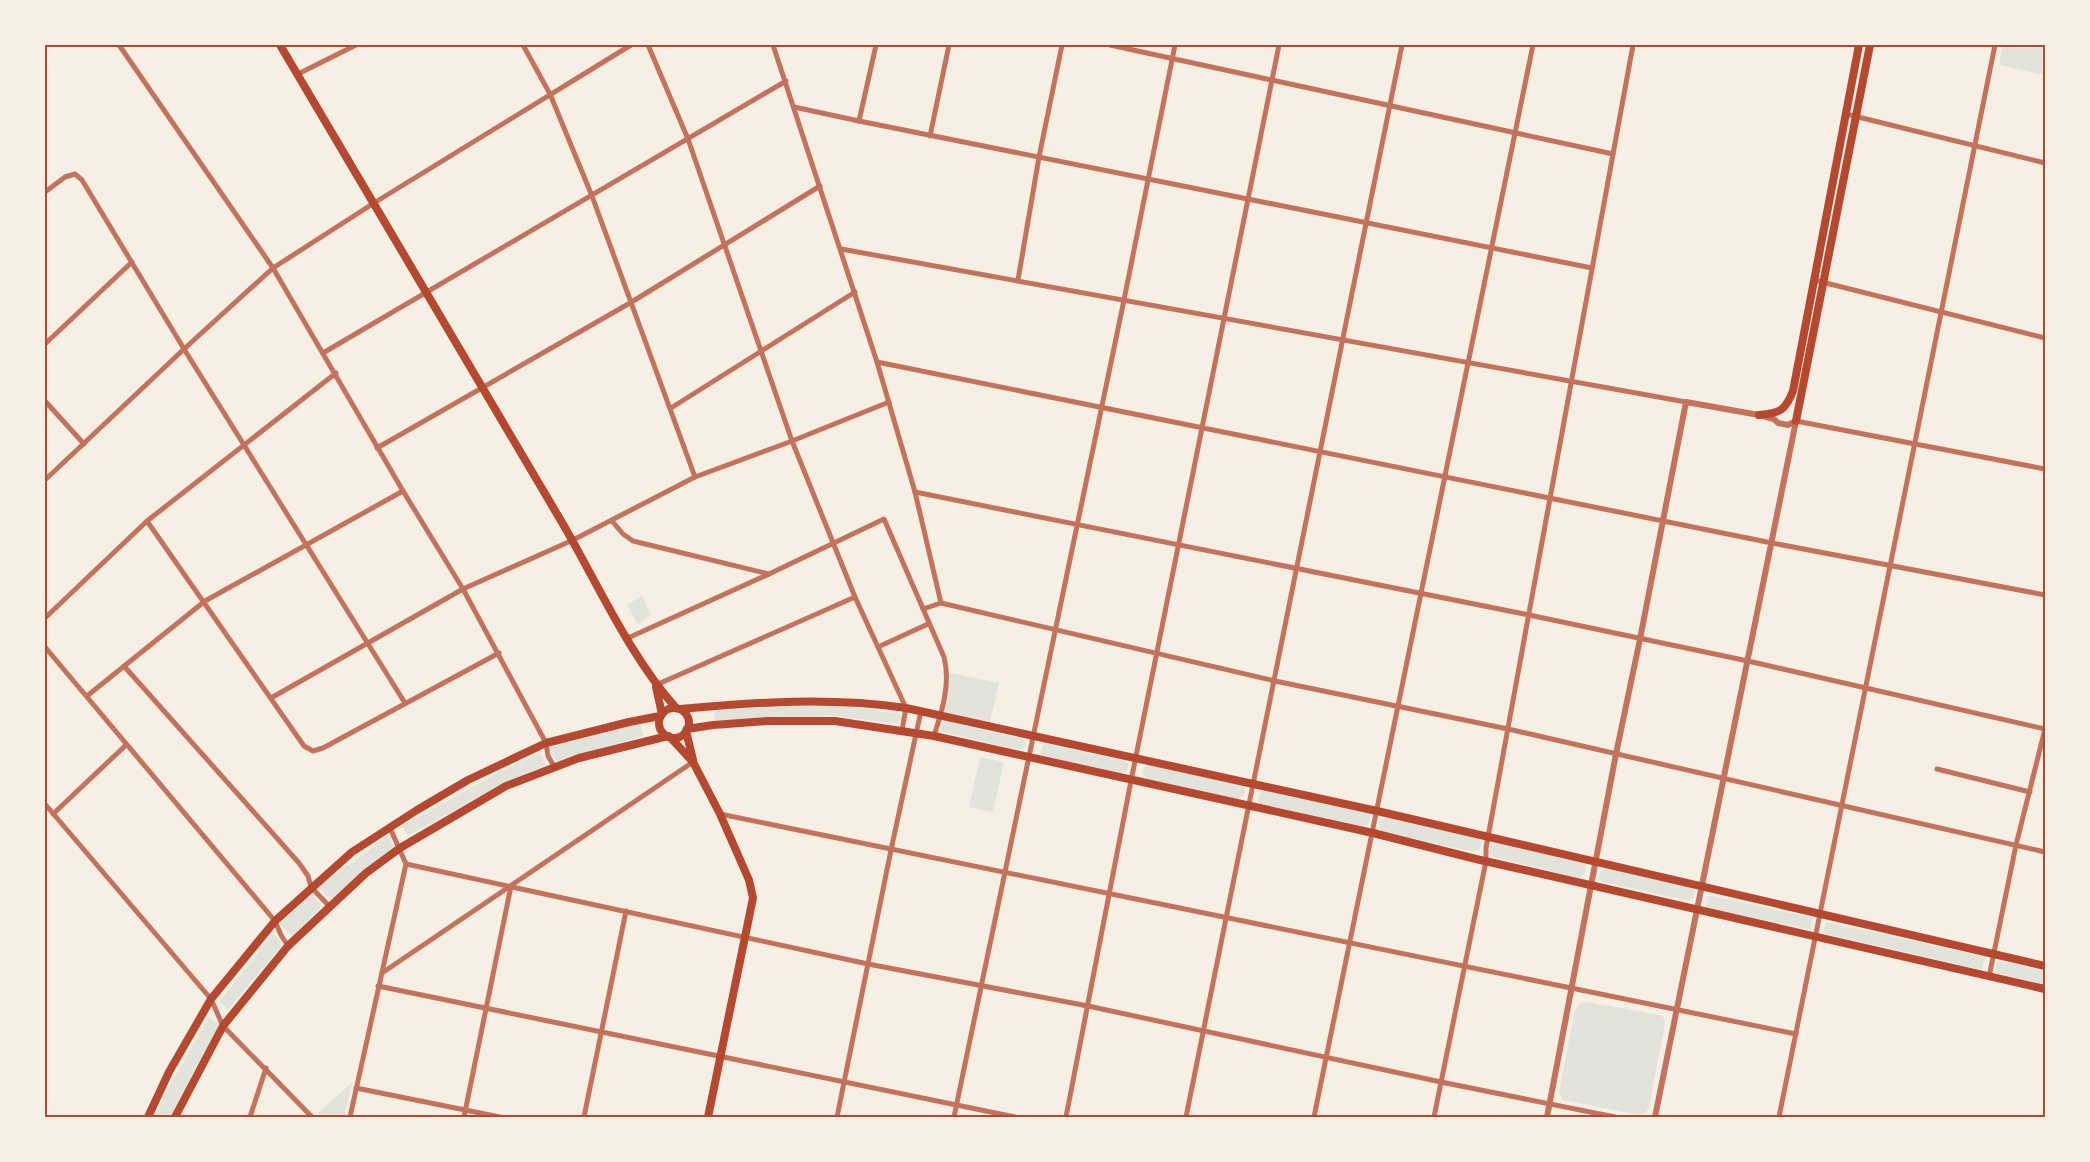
<svg xmlns="http://www.w3.org/2000/svg" width="2090" height="1162" viewBox="0 0 2090 1162" font-family="Arial,sans-serif">
<rect width="100%" height="100%" fill="#f6efe4"/>
<g fill="#e2e4dc">
<polygon points="2003,45 2045,45 2045,75 1999,65"/>
<polygon points="642,596 651,615 638,624 627,605"/>
<polygon points="946,672 999,683 990,722 947,713 942,707"/>
<polygon points="836,705 896,713 901,715 902,719 897,724 835,716 768,717 718,721 714,718 715,712 718,711 769,706"/>
<polygon points="948,722 1022,739 1026,743 1024,748 1019,750 942,732 940,729 941,724"/>
<polygon points="640,723 644,736 556,761 549,748"/>
<polygon points="1047,744 1124,761 1128,763 1128,768 1125,772 1120,773 1043,756 1040,753 1043,745"/>
<polygon points="540,753 546,765 501,784 408,836 402,826 405,824 497,773"/>
<polygon points="980,757 1004,762 993,812 969,807"/>
<polygon points="1148,765 1240,785 1244,788 1245,793 1242,797 1237,799 1147,779 1143,773 1144,768"/>
<polygon points="1265,790 1367,812 1369,814 1370,821 1367,825 1362,826 1261,804 1258,801 1259,794"/>
<polygon points="1386,818 1478,838 1481,842 1480,849 1475,852 1383,832 1379,826 1380,821"/>
<polygon points="388,836 394,847 330,899 318,887"/>
<polygon points="1496,843 1583,863 1586,867 1585,874 1579,878 1493,857 1489,852 1492,845"/>
<polygon points="1606,868 1691,888 1695,891 1694,898 1688,901 1603,882 1599,879 1600,872"/>
<polygon points="311,894 322,906 293,936 280,924"/>
<polygon points="1708,895 1813,918 1811,930 1706,907"/>
<polygon points="1826,922 1985,957 1982,970 1823,933"/>
<polygon points="274,933 282,945 228,1010 219,1001"/>
<polygon points="1997,961 2045,971 2045,984 1995,973"/>
<polygon points="1586,1002 1660,1015 1664,1018 1665,1023 1649,1107 1645,1113 1639,1115 1563,1100 1559,1092 1575,1010 1580,1004"/>
<polygon points="209,1017 219,1026 179,1098 171,1117 155,1117 165,1094"/>
<polygon points="352,1083 344,1117 322,1117 318,1113"/>
</g>
<g fill="none" stroke-linecap="round" stroke-linejoin="round">
<g stroke="#c5725c" stroke-width="5">
<polyline points="119,45 273,268 403,491 463,589 546,743 548,756 554,766"/>
<polyline points="523,45 550,94 592,196 695,477"/>
<polyline points="648,45 688,139 792,441 855,597 906,708 902,730"/>
<polyline points="773,45 877,362 915,492 941,603"/>
<polyline points="1110,45 1613,154"/>
<polyline points="298,74 356,45"/>
<polyline points="794,107 859,121 1592,268"/>
<polyline points="1846,114 2045,163"/>
<polyline points="859,121 876,45"/>
<polyline points="930,136 949,45"/>
<polyline points="45,192 65,177 75,174 82,180 184,349 405,703"/>
<polyline points="841,249 1686,402"/>
<polyline points="1018,280 1039,157 1062,45"/>
<polyline points="1814,280 2045,338"/>
<polyline points="45,344 132,262"/>
<polyline points="323,353 786,81"/>
<polyline points="877,362 1772,543 2045,595"/>
<polyline points="45,401 84,444"/>
<polyline points="671,408 855,292"/>
<polyline points="1796,421 2045,469"/>
<polyline points="377,448 630,303 820,186"/>
<polyline points="45,480 184,349 273,268 374,203 631,45"/>
<polyline points="915,492 1529,615 1748,661 2045,729 2016,845 1989,977"/>
<polyline points="147,521 304,746 313,751 323,748 499,653"/>
<polyline points="612,521 623,534 633,541 769,574"/>
<polyline points="923,609 941,603 1275,681 1508,729 2045,852"/>
<polyline points="45,618 147,521 336,373"/>
<path d="M628,638L769,574L884,519L944,657C951,683 942,711 934,736"/>
<polyline points="45,647 275,921 281,935 288,946"/>
<polyline points="878,647 928,624"/>
<polyline points="124,666 299,863 308,876 311,887 330,907"/>
<polyline points="656,685 855,597"/>
<polyline points="87,696 205,601 403,491"/>
<polyline points="271,698 463,589 573,540 695,477 792,441 889,402"/>
<polyline points="1937,769 2030,792"/>
<polyline points="45,804 211,999 223,1026 312,1117"/>
<polyline points="53,814 126,745"/>
<polyline points="720,814 1796,1034"/>
<polyline points="406,864 868,964 1088,1006 1441,1082 1615,1117"/>
<polyline points="382,973 693,762"/>
<polyline points="378,986 1015,1117"/>
<polyline points="356,1088 500,1117"/>
<polyline points="250,1117 266,1068"/>
<polyline points="350,1117 406,864 390,828"/>
<polyline points="464,1117 511,886"/>
<polyline points="584,1117 626,911"/>
<polyline points="837,1117 891,850 921,711"/>
<polyline points="954,1117 1124,300 1175,45"/>
<polyline points="1066,1117 1131,781 1279,45"/>
<polyline points="1186,1117 1402,45"/>
<polyline points="1314,1117 1533,45"/>
<polyline points="1434,1117 1486,861 1486,848 1633,45"/>
<path d="M1779,1117C1853,760 1920,402 1995,45"/>
</g>
<g stroke="#c5725c" stroke-width="6">
<polyline points="1547,1117 1616,754 1640,639 1686,402 1759,415 1774,419 1778,423 1788,425 1796,421"/>
<polyline points="1655,1117 1796,421"/>
</g>
<g stroke="#b5482f" stroke-width="8">
<path d="M280,45C373,201 464,359 557,514C596,579 626,651 676,708"/>
<path d="M1759,415C1780,413 1785,411 1793,391L1859,45"/>
<polyline points="1796,421 1870,45"/>
<polyline points="656,687 662,714"/>
<circle cx="674" cy="723" r="15"/>
<path d="M680,709C756,702 830,697 906,708L1377,811L2045,966"/>
<polyline points="687,729 713,725 768,721 835,721 934,736 1373,833 1476,859 2045,989"/>
<polyline points="686,731 693,760"/>
<polyline points="670,737 693,762 720,814 749,880 753,898 708,1117"/>
<polyline points="148,1117 169,1072 211,999 275,921 352,852 417,810 468,780 546,743 629,722 660,716"/>
<polyline points="175,1117 223,1026 288,946 366,873 400,848 506,786 579,758 668,736"/>
</g>
</g>
<rect width="2090" height="1162" fill="none" stroke="#f6efe4" stroke-width="93"/>
<rect x="46" y="46" width="1998" height="1070" fill="none" stroke="#b5482f" stroke-width="2"/>
</svg>
